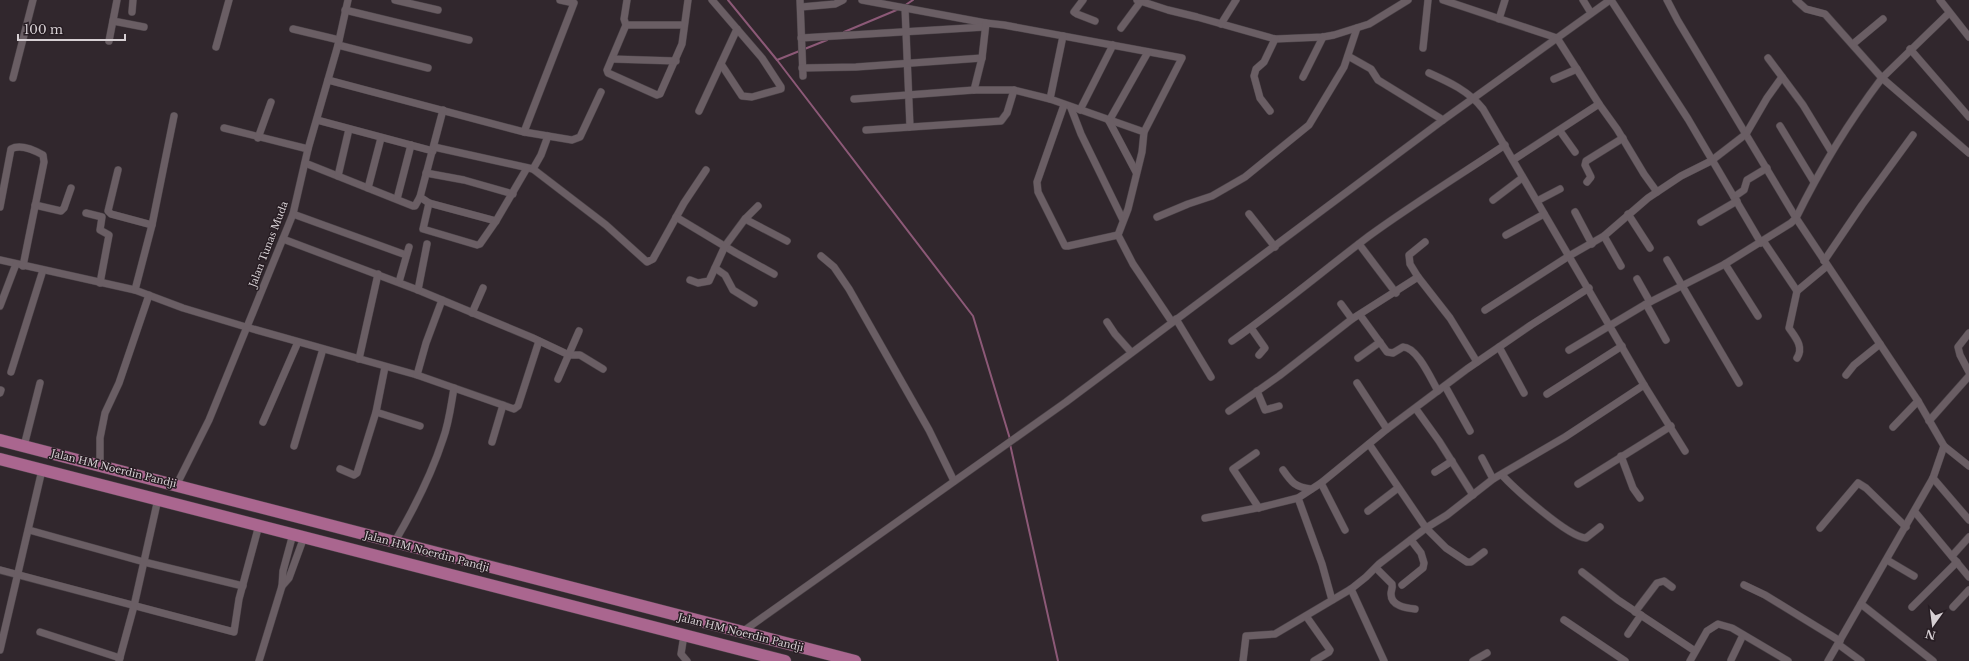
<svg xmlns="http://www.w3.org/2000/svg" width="1969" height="661" viewBox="0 0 1969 661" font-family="'Libre Baskerville',serif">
<rect width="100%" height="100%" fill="#31272d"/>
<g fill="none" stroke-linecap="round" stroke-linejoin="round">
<g stroke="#8c5977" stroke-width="2">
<polyline points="728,0 777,60 973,316 1010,439"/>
<polyline points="904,6 913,0"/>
<polyline points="844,32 899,9"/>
<polyline points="777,60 827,40"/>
<polyline points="1010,444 1058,661"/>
</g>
<defs>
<g id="street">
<polyline points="395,0 438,10"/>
<polyline points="627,0 624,19 626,25 607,70 608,73 657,95 660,94 682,44 688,0"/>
<polyline points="712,0 762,58 781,87 781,89 752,97 742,96 721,64"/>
<polyline points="800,0 803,76"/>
<polyline points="862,0 986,23"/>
<polyline points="1083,0 1074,12 1077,14 1095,21"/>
<polyline points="1137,0 1168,10 1197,17 1275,39 1323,37 1334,35 1369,24 1408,0"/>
<polyline points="1443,0 1557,38 1599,104 1617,129 1644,174 1657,192"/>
<polyline points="1583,0 1591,13"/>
<polyline points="1611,0 1688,119 1761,243"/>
<polyline points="1667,0 1678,21 1796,218 1918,401 1944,446 1933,478 1828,661"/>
<polyline points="1796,0 1806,9 1825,14 1882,78 1949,13"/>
<polyline points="1940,0 1969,37"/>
<polyline points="801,7 835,4 843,0"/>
<polyline points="905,8 910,127"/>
<polyline points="345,10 469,40"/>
<polyline points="132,12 133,0"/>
<polyline points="1499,19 1505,0"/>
<polyline points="113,21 144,27"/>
<polyline points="1221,24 1236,0"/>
<polyline points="626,25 684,25"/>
<polyline points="1121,28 1141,1"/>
<polyline points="293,29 339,40"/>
<polyline points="801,38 985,27"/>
<polyline points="109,41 117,0"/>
<polyline points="1853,44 1883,19"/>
<polyline points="338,45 428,68"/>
<polyline points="216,47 229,0"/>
<polyline points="1423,48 1428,0"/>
<polyline points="1910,49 1969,117"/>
<polyline points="1348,56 1371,69 1378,80 1443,120"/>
<polyline points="1768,58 1803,105 1831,151"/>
<polyline points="612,59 676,61"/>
<polyline points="802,68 856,67 982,58"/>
<path d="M1429,73C1449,82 1469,91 1483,109L1644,385L1685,451"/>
<polyline points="1303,77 1323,37"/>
<polyline points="13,78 33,0"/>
<polyline points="1554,79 1577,69"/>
<polyline points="328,80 524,132 572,140 580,137 601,92"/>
<polyline points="974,90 982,58 986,23 1004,25 1182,58 1144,132 1142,152 1128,209 1118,235 1133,264 1172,322"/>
<polyline points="854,99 974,90 1014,90 1050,99 1144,132"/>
<polyline points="1050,99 1063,36"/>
<polyline points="1064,105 1037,182 1038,192 1065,246 1068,246 1118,235"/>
<polyline points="1071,108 1081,134 1123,220"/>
<polyline points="443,110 420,197 429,203 496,221"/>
<polyline points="1080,110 1113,45"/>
<polyline points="699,111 737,29"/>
<polyline points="1270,111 1260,98 1254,76 1256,69 1264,62 1275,39"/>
<polyline points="317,120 433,151"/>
<polyline points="1109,121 1148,52"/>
<polyline points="1109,121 1136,172"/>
<polyline points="1780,126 1814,182"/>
<polyline points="224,128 308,149"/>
<polyline points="866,130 1001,121 1007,113 1014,90"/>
<polyline points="1560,131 1575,152"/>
<polyline points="524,132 574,3 560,0"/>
<polyline points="258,138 271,102"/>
<polyline points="434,147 533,169 541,155 548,136"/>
<polyline points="1513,160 1599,104"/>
<polyline points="305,163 413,206 415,206 420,197"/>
<polyline points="533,169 606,225 647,262 653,259 684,203 706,170"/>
<polyline points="118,170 108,211 111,214 152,225"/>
<polyline points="426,173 464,180 513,194"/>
<polyline points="338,176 349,129"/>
<polyline points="1587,182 1591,177 1585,165 1586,161 1623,138"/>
<polyline points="368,188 381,138"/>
<polyline points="1734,197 1744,190 1747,180 1767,168"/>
<polyline points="397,199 411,145"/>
<polyline points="1493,200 1522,178"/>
<polyline points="1537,201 1560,189"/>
<polyline points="429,203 423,229 477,245 480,244 496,221 527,168"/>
<polyline points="35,205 61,211 64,208 71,188"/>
<path d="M0,207L11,149C20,144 34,150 43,155L44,162L23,266"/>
<polyline points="1575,212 1592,244"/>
<polyline points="86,213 102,217 100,230 109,235 100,283"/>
<polyline points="293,214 406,255"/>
<polyline points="1249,214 1275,247"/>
<polyline points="1628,214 1650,248"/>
<polyline points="676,217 736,253 774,274"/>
<polyline points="1157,217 1188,204 1212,196 1245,177 1309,125 1344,67 1357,28"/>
<polyline points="745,219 787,241"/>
<polyline points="1701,222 1737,201"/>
<polyline points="1506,235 1544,214"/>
<polyline points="1604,236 1621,266"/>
<polyline points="283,239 418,290 533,338 569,355 580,355 603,369"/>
<polyline points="1425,242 1409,255 1410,264 1418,277 1450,318 1477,362"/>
<polyline points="1764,242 1797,291"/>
<polyline points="1359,244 1396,293"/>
<polyline points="821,256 834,267 849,289 929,430 954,481"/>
<polyline points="0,260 135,290 183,308 246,327 417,375 514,409 518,406 539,341"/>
<polyline points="1667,260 1739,383"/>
<polyline points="1824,261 1862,205 1913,135"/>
<polyline points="1725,264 1758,316"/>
<polyline points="715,268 725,275 733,290 754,303"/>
<polyline points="1637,279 1650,302"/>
<polyline points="690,280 698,283 709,281 725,246 745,219 758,206"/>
<polyline points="399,282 409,247"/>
<polyline points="135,290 152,225 174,116"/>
<polyline points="418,290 427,244"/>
<polyline points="1341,304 1352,319"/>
<polyline points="1646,304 1666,340"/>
<polyline points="0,306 16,264"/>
<polyline points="1485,310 1569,256 1604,236 1648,198 1681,176 1711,161 1746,134 1767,98 1782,77"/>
<polyline points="472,313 483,288"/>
<path d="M1360,315L1387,352L1393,353L1403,347C1417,347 1431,379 1438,391"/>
<polyline points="1176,319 1211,377"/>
<polyline points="1107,322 1115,334 1131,352"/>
<polyline points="1251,328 1265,348 1259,355"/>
<polyline points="1969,333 1958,347 1960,355 1969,372"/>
<path d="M1232,341C1279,308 1323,271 1369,236C1413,204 1460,175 1505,145"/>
<polyline points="1499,347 1524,393"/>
<path d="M1569,350L1646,304L1725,264L1791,223L1796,218C1821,167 1848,123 1882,78L1969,153"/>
<polyline points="1358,358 1380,342"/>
<path d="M1797,358C1804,347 1796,338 1789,328L1797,291L1827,266"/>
<polyline points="359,359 378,274"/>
<polyline points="11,372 43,270"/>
<polyline points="417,375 426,343 442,300"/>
<polyline points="1846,375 1854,365 1880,344"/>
<polyline points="558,379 579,331"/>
<polyline points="1357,383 1387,429"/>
<polyline points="1445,386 1470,431"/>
<polyline points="1257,391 1265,410 1279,406"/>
<polyline points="0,393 1,390"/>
<polyline points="1547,394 1622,346"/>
<polyline points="1416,409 1439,441 1473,495"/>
<polyline points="1229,411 1279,376 1352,319 1418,277"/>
<polyline points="376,412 420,426"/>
<polyline points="1929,421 1969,376"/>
<polyline points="263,422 298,342"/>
<polyline points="1893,427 1918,401"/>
<polyline points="492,442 503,405"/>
<polyline points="1369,444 1426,528 1446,548 1467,562 1471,562 1484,552"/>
<polyline points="24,446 40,383"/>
<polyline points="294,446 323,349"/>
<polyline points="1944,446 1969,466"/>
<polyline points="1256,453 1233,469 1259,508"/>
<polyline points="1621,456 1633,488 1640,498"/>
<polyline points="1482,458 1493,479"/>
<polyline points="100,465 100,438 105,413 119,383 149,295"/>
<polyline points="340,469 354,475 357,473 376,412 385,367"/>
<path d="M1283,470C1292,483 1295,487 1311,489"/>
<polyline points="1435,472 1452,461"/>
<path d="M1502,475C1515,489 1568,537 1586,538L1600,527"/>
<polyline points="1933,478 1969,520"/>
<polyline points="1321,483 1345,530"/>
<polyline points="177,484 209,420 293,214 308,149 338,45 348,0"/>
<polyline points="1578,484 1671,426"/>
<polyline points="1298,498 1322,564 1332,600"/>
<polyline points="1368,511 1398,488"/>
<polyline points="1915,512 1969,577"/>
<polyline points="1205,518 1262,507 1298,498 1321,483 1387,429 1467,369 1531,325 1589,288"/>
<polyline points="1820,528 1858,483 1866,488 1906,527"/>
<polyline points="29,530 144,562 243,586"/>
<path d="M394,543C414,509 431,476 443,439C449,423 451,405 454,388"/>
<polyline points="1952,556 1969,537"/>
<polyline points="1887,560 1914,576"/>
<path d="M1376,568L1392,584C1393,588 1391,590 1391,594C1391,606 1406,608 1415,609"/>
<polyline points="0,570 234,632 239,599 259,525"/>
<polyline points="1582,572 1618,600 1695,651"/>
<polyline points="1402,585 1423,568 1424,563 1421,553 1411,540"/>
<polyline points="1744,585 1765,595 1840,641"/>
<polyline points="282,586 289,578 304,537"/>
<polyline points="1351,589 1384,661"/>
<polyline points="1861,604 1933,661"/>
<polyline points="1912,607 1957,562"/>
<polyline points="1953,607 1969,590"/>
<polyline points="1635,612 1657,583 1664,581 1672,587"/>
<polyline points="1306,616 1330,650 1329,652 1314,661"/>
<polyline points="1564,620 1625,661"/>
<polyline points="40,632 120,658"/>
<polyline points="742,632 1066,402 1443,120 1610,0"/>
<polyline points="1628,634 1641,615"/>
<polyline points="684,635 681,654 687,661"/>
<polyline points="1838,644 1861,661"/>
<polyline points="0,650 42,470"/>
<polyline points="1731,660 1743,635"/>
<polyline points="119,661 134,606 158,499"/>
<polyline points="259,661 282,586 283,571 293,534"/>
<polyline points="1243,661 1246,636 1275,634 1351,589 1366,577 1379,564 1426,528 1447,515 1493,479 1565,437 1644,385"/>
<polyline points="1473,661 1487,653"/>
<polyline points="1690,661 1707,631 1718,624 1732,628 1788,661"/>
</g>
<g id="primary">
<polyline points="0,440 855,661"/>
<polyline points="0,459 785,661"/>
</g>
</defs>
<use href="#street" stroke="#4a4247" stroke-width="8"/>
<use href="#primary" stroke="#4a4247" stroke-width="13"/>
<use href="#street" stroke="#6a5e64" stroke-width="7"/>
<use href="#primary" stroke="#aa668f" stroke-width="12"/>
</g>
<g text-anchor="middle" stroke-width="3" stroke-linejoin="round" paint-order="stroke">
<g font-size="10" fill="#d7d0d4" stroke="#271d23">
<text transform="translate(268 244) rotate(-69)" y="4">Jalan Tunas Muda</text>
<text transform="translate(114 468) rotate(14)" y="4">Jalan HM Noerdin Pandji</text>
<text transform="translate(427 551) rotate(15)" y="4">Jalan HM Noerdin Pandji</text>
<text transform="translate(741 632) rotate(14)" y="4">Jalan HM Noerdin Pandji</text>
</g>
</g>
<g transform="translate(1933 625) rotate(194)" stroke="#271d23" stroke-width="3" paint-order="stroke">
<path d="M0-3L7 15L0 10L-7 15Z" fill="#d7d0d4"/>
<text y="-6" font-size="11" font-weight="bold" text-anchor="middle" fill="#d7d0d4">N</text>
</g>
<path d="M18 34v6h107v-6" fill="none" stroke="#d7d0d4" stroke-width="2"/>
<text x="24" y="34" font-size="12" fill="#d7d0d4" stroke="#271d23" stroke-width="3" paint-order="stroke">100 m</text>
</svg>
